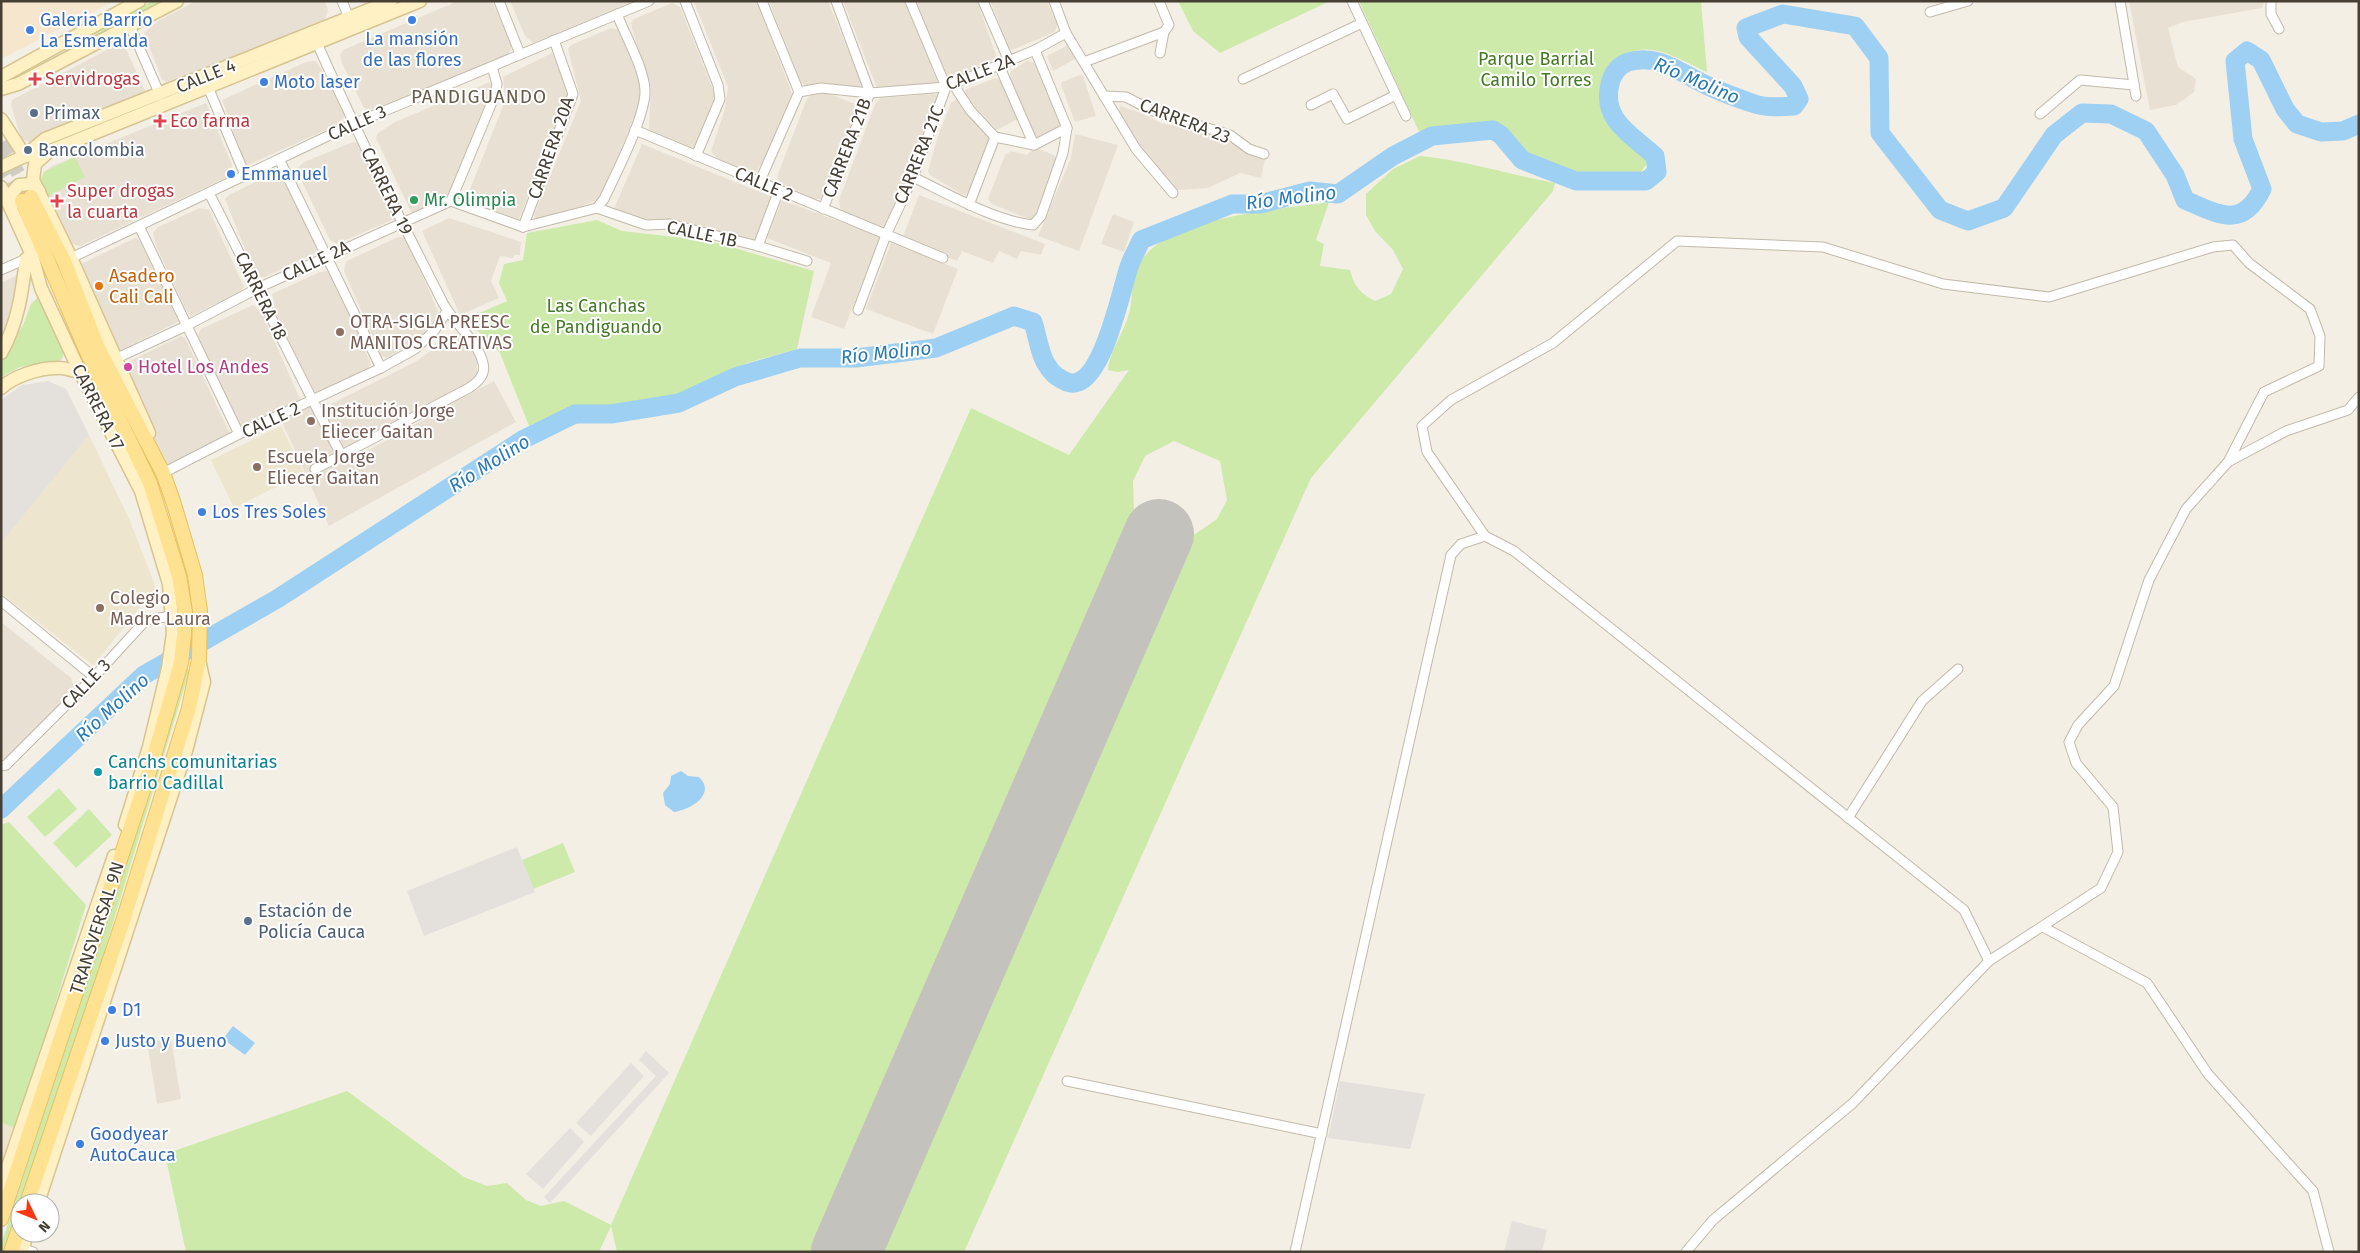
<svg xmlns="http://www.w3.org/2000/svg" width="2360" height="1253" viewBox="0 0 2360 1253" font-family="'Fira Sans',sans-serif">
<rect width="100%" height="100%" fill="#f3efe5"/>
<g fill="#e8e1d3">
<polygon points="196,1 325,1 328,10 325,19 319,23 167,82 162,80 144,33 158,21"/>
<polygon points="458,1 492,1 512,45 509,53 375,110 369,110 364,108 342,63 340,55 343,50"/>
<polygon points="510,1 634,1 533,43 525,36"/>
<polygon points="757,1 792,94 762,164 754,173 744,171 717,158 711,151 725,109 728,87 694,2"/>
<polygon points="769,1 828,1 861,83 859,89 805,85 800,82"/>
<polygon points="843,1 906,1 938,83 877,88"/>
<polygon points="916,1 977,1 997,58 953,80 948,79"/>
<polygon points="990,1 1047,1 1057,25 1055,32 1012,50 1009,47"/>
<polygon points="2129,1 2264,1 2262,8 2183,22 2168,28 2178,67 2196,79 2194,92 2176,105 2150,110"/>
<polygon points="672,3 680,7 717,99 696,147 690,148 653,133 649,129 651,88 632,29 631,23 634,19"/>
<polygon points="611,28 618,30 621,35 640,83 642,92 640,103 603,195 597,200 545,221 536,220 534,215 581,101 568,49 571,45"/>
<polygon points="118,44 124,45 145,91 140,99 29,142 22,140 11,106 12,100"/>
<polygon points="1070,44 1075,59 1053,71 1047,56"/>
<polygon points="554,52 570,95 519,219 514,222 471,206 467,197 503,106 505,97 503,77"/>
<polygon points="316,61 328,80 344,112 344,117 337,125 248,165 244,161 222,100 306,62"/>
<polygon points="1027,61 1038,63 1064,125 1039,138 1036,137 1009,77 1011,71"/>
<polygon points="1080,75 1083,76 1096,116 1075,122 1061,85 1062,82"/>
<polygon points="995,78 1004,80 1019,115 1018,119 997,130 965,96 965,90"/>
<polygon points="490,82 493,89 450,196 412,214 376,138 377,134 395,122"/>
<polygon points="815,94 830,94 855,104 858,109 824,196 820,199 815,199 781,183 778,179 778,174 806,101 809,96"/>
<polygon points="934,94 938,97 939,101 887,226 882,227 843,212 840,208 839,200 876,102 881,98"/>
<polygon points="958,98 992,139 969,194 963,195 930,175 928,171 938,136 951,103"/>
<polygon points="206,103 232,165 230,176 80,246 71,244 40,181 44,172 52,166"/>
<polygon points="1120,106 1141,113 1163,124 1194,128 1227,141 1265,159 1261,178 1240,173 1208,188 1177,190 1157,169 1118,116"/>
<polygon points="1075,134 1118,145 1079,251 1038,236 1071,158"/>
<polygon points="353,142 358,143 362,149 393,212 394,219 337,244 330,240 298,173 298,168 304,162"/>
<polygon points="642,144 777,199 758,246 634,220 613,211"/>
<polygon points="1035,147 1060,158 1041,209 1031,220 992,204 988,199 1005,155 1011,151 1027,155"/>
<polygon points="277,174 281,176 318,249 317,252 265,277 260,277 257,275 248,256 225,199 229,195 270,175"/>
<polygon points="919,195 1045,244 1041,255 1021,251 1017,259 999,251 993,263 962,251 957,261 902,239"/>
<polygon points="782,200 880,237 844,329 811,317 831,263 767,238"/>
<polygon points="200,208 209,210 244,287 240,292 191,316 187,312 156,246 153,233 158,227"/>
<polygon points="1113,214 1134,222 1124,252 1101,244"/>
<polygon points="449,218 521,242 520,255 514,255 513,258 500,256 491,281 499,298 460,315 422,231"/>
<polygon points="398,237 405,237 408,242 439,314 417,341 386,358 381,356 344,271 345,265 347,261"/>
<polygon points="135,238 139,240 174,310 178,322 119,351 81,269 81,264"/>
<polygon points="891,243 958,269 933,334 866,309"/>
<polygon points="327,271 334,278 371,364 366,370 318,392 313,391 276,314 272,294 320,272"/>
<polygon points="18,275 12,321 1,340 1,283"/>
<polygon points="253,305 261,311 300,399 299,404 246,429 237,423 197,337 201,329"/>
<polygon points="453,335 462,340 470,347 477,362 477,376 466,396 494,381 516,422 329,526 282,422 310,405 343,464 454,403 355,452 342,451 323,408 415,362"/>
<polygon points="181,336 185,338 230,434 168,466 166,464 122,373 124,364"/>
<polygon points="1,622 71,678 74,687 13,757 6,760 1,759"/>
<polygon points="171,1039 181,1099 157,1104 147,1042"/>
</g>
<polygon fill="#f7e6ce" points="1,1 114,1 1,59"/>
<g fill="#ede5ce">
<polygon points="281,426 304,473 234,508 211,460"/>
<polygon points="89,435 130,521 156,588 93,665 1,593 1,543"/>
<polygon points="1,1122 14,1128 1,1166"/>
</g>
<g fill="#cdeaab">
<polygon points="152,1 163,1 82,45 80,40"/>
<polygon points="1178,1 1330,1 1220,53 1193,31"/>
<path d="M1359,1H1701L1707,72C1670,55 1640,32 1608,70C1600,80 1599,99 1603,111C1612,134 1636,142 1648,162L1641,172C1606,179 1563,174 1531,158C1517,151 1509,136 1497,126C1471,126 1446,129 1421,136Z"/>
<path d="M1420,156C1465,160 1510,175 1555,183L1553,191L1311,478L964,1252H878L1191,537L1217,519L1227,500L1220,461L1174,441L1145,456L1133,481L1134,511L811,1252H617L611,1226L599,1252H186L165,1154L347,1091L464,1177L487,1186L507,1183L526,1200L541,1206L564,1201L611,1225L971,408L1069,455L1129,370L1117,372L1108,370C1110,349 1126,330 1130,309C1133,295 1131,282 1137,268C1162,215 1277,211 1329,202L1316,240L1324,244L1320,266L1350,270C1354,286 1360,293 1375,301L1391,294L1403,269L1393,250L1375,231L1366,215V194L1393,169Z"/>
<polygon points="75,157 85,177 47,197 40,181 44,172"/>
<polygon points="597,220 622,231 710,241 814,271 797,349 747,363 679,395 618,405 572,406 529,426 500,353 466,319 507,301 499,283 504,264 523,260 527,233"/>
<polygon points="38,297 64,353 62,359 59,361 20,367 1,377 1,361 23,325 31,304"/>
<polygon points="184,669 190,669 99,969 23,1203 20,1203 20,1212 7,1252 1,1252 1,1245 141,817"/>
<polygon points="59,788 77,809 45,837 27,817"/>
<polygon points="89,809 112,835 76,868 53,843"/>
<polygon points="9,822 86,905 26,1097 14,1128 1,1122 1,825"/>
<polygon points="563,843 575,872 533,889 522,860"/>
</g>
<g fill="#e4e1dd">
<polygon points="48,381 66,389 89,435 1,543 1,400 22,385"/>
<polygon points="517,847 535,892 424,936 407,891"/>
<polygon points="646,1051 669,1073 550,1203 544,1197 656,1076 639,1060"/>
<polygon points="631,1063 644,1076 591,1136 576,1123"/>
<polygon points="1340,1081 1425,1094 1410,1149 1328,1138"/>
<polygon points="570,1128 584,1142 543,1189 526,1174"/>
<polygon points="1512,1221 1547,1230 1542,1252 1504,1252"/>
</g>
<g fill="#9ed0f3">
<path d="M681,771L688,776L699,777C717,794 690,810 674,812L665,805L663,793L670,784L671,776Z"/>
<polygon points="233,1026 255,1043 245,1055 223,1039"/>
</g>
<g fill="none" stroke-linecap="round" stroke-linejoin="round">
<path stroke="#9ed0f3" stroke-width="19" d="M1,809L144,675L277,599L524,439L575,414H611L679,403L735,377L800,358H856L936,348L1014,316L1033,322C1037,334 1040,356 1047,365C1052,374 1058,378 1067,382C1102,395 1122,284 1130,264C1133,256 1138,248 1141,240L1232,204H1260L1310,191L1338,194L1393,156L1432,136L1493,130L1501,135L1522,160L1576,181H1646L1657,172L1655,156C1632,135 1601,120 1610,84C1612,74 1619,65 1628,62C1659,53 1680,73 1706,85C1721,92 1737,98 1752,103C1765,108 1780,107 1794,106L1799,99L1793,86L1748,37L1746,28L1783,14L1855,26L1879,58L1880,133L1940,210L1968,221L2004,208L2054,135L2082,113L2111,114L2146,131L2175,175L2185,200C2218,214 2242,230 2262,189L2243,139L2235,61L2247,51L2261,60L2285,109L2297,124L2321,132L2343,131L2359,124"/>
<polyline stroke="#c4c2bd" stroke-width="70" points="846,1252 1159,534"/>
<g stroke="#d0ccc2" stroke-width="14" stroke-dasharray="14 7" stroke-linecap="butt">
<polyline points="1,143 30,194"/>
<polyline points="1,163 21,199"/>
</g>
<defs>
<g id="minor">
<polyline points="342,1 349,18"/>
<polyline points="499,1 520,54"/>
<polyline points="685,1 718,85 720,99 696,156"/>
<polyline points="983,1 1009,61"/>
<polyline points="1054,1 1066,33 1136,149 1173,193"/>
<polyline points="1352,1 1406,116"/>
<polyline points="2120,1 2136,96"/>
<polyline points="2271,1 2271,14 2279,29"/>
<polyline points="1930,12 1968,1"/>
<polyline points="130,26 160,95"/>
<polyline points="1160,53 1164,32"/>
<polyline points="1084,62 1164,32 1169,25 1159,1"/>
<polyline points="999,65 1034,145"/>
<polyline points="1243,79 1362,23"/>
<polyline points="953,84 970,110 995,137 1034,145 1067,128"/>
<polyline points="208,87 245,175"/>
<polyline points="799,92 821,88 870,93 946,87 1035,50 1066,33"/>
<polyline points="1104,96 1126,97 1153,111 1230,135 1249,149 1264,154"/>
<polyline points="1311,105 1333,94 1347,119 1396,95"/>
<polyline points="2040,114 2080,80 2134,85"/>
<polyline points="635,130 943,258"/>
<polyline points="279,159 381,368"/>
<path d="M913,177C948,194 995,221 1033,225L1041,216L1063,153L1067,128L1035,50"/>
<polyline points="760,181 799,92 762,1"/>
<path d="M209,193C254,280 295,370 342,456"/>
<polyline points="451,201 495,95 497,84 492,67"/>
<polyline points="969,205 995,137"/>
<polyline points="597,208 646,225 670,224 758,246 807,261"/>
<path d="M597,208L604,199C616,173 646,116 645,90C644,68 625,35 617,14"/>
<polyline points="823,209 870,93 836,1"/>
<polyline points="139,226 239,434"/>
<polyline points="523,227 573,94 554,40"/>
<polyline points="523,227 597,208"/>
<polyline points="758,246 779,190"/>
<polyline points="71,258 353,124 649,1"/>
<polyline points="1,270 26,259"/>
<polyline points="858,310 886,235 913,177 946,87 910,1"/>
<polyline points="115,359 186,326 258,288 451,201 523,227"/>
<path d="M315,469L469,388C478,382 486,375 483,363C478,341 454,324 443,303C399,217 356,131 317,43"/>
<polyline points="163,473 239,434 381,368 415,349 434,331 447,311"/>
<polyline points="1,601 94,677"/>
<polyline points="1,766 6,765 94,677 146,620 172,616"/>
<polyline points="1848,818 1922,701 1958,669"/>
<polyline points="2043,927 2147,983 2208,1074 2313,1191 2329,1252"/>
<polyline points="1989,961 1964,910 1514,551 1485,536 1427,452 1422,426 1451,400 1553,343 1677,241 1823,247 1943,284 2049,297 2213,247 2233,245 2249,263 2310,309 2320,336 2319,366 2264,392 2228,462"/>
<polyline points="1067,1081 1322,1134"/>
<polyline points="18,1247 33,1252"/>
<polyline points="1295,1252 1451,555 1461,544 1485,536"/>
<polyline points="1686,1252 1713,1220 1853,1103 1989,961 2101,888 2118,852 2113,807 2076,763 2069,742 2078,725 2114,686 2149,580 2186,509 2228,462 2286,431 2348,410 2359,397"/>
</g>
<g id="secondary">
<polyline points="1,77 139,1"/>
<polyline points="1,89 18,84 177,1"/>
<polyline points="1,119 25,156"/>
<polyline points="48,152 35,164 33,180 71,258 149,433"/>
<polyline points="27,154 45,139 391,1"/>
<polyline points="1,167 25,156 50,151 420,1"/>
<polyline points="1,187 32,255 41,288 80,372 141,491 169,584 173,633 168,668 149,747 125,825"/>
<polyline points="11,205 11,194 19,185 30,184 39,191"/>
<path d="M1,353C18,323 22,293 26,259L32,255"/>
<path d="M1,388C14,376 39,368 57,368C64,367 73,371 80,372"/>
<polyline points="1,1187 114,856"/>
<polyline points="38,1203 186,751 204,682 199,660"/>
<polyline points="21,1252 28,1233"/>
</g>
<g id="primary">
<polyline points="27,1203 124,918 189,708 199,659 200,611 195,575 173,501 163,473 98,348 64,261 31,197"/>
<polyline points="1,1219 152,763 181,663 184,635 185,612 179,576 150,483 87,352 22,201"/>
<polyline points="11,1252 20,1225"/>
</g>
</defs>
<use href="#minor" stroke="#c2baaa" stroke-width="11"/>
<use href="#secondary" stroke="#d6c492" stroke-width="15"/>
<use href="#primary" stroke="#e9c05d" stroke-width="16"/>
<use href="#minor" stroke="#fff" stroke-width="9"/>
<use href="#secondary" stroke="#fff1c3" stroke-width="12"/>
<use href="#primary" stroke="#ffe192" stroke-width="14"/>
</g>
<g fill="#3f7fe0" stroke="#fff" stroke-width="2">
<circle cx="412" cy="20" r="5"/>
<circle cx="30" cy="30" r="5"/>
<circle cx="264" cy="82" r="5"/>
<circle cx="231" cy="174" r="5"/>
<circle cx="202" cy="512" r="5"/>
<circle cx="112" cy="1010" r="5"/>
<circle cx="105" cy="1041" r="5"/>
<circle cx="80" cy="1144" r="5"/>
</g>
<g fill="#e0444e" stroke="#fff" stroke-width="2">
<path d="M32.5 71.5h5v5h5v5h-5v5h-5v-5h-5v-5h5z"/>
<path d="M157.5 113.5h5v5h5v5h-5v5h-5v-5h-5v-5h5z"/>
<path d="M54.5 193.5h5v5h5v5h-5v5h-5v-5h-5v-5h5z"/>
</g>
<g fill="#5c6f8a" stroke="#fff" stroke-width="2">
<circle cx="34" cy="113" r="5"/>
<circle cx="28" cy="150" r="5"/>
<circle cx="248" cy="921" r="5"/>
</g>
<circle fill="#2e9e5b" stroke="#fff" stroke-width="2" cx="414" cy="200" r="5"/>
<circle fill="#e8710a" stroke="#fff" stroke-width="2" cx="99" cy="286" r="5"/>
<g fill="#8d6e63" stroke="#fff" stroke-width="2">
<circle cx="340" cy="332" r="5"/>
<circle cx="311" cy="421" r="5"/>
<circle cx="257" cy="467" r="5"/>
<circle cx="100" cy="608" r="5"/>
</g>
<circle fill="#d1479c" stroke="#fff" stroke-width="2" cx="128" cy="367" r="5"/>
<circle fill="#0f9aa8" stroke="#fff" stroke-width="2" cx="98" cy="772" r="5"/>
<g text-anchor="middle" stroke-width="4" stroke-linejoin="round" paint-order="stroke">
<g font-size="18" fill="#366cbe" stroke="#fff" text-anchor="start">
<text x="40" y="26">Galeria Barrio<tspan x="40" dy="21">La Esmeralda</tspan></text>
<text x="412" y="45" text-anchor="middle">La mansión<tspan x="412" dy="21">de las flores</tspan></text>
<text x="274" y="88">Moto laser</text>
<text x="241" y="180">Emmanuel</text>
<text x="212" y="518">Los Tres Soles</text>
<text x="122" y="1016">D1</text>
<text x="115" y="1047">Justo y Bueno</text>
<text x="90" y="1140">Goodyear<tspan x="90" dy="21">AutoCauca</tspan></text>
</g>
<g font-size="18" fill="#457a25" stroke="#fff">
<text x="1536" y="65">Parque Barrial<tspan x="1536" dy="21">Camilo Torres</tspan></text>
<text x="596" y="312">Las Canchas<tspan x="596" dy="21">de Pandiguando</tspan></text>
</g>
<g font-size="18" fill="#463f34" stroke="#fff">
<text transform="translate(980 72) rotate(-21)" y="6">CALLE 2A</text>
<text transform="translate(206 76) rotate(-22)" y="6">CALLE 4</text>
<text transform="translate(1185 121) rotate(21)" y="6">CARRERA 23</text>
<text transform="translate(357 123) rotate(-24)" y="6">CALLE 3</text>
<text transform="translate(551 148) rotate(-71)" y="6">CARRERA 20A</text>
<text transform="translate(847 148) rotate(-69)" y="6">CARRERA 21B</text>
<text transform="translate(919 155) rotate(-68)" y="6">CARRERA 21C</text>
<text transform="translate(764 184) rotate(23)" y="6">CALLE 2</text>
<text transform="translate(387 191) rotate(64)" y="6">CARRERA 19</text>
<text transform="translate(702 234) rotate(12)" y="6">CALLE 1B</text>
<text transform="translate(316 261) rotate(-25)" y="6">CALLE 2A</text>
<text transform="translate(261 296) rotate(64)" y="6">CARRERA 18</text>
<text transform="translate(98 407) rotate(63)" y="6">CARRERA 17</text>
<text transform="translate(271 420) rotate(-25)" y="6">CALLE 2</text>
<text transform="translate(86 684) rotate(-46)" y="6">CALLE 3</text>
<text transform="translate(97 928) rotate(-72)" y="6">TRANSVERSAL 9N</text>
</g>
<g font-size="18" fill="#be3a42" stroke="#fff" text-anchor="start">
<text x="45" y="85">Servidrogas</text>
<text x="170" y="127">Eco farma</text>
<text x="67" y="197">Super drogas<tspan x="67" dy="21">la cuarta</tspan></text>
</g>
<g font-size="18" fill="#4e5e75" stroke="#fff" text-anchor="start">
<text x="44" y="119">Primax</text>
<text x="38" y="156">Bancolombia</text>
<text x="258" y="917">Estación de<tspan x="258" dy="21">Policía Cauca</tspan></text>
</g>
<g font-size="18" fill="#27864d" stroke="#fff" text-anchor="start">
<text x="424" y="206">Mr. Olimpia</text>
</g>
<g font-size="18" fill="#c56008" stroke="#fff" text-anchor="start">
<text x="109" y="282">Asadero<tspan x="109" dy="21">Cali Cali</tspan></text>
</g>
<g font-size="18" fill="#785e54" stroke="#fff" text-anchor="start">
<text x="350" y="328">OTRA-SIGLA PREESC<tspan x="350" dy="21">MANITOS CREATIVAS</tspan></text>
<text x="321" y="417">Institución Jorge<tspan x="321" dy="21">Eliecer Gaitan</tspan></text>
<text x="267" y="463">Escuela Jorge<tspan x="267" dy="21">Eliecer Gaitan</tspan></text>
<text x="110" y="604">Colegio<tspan x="110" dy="21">Madre Laura</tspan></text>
</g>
<g font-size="18" fill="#b23c85" stroke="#fff" text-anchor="start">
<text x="138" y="373">Hotel Los Andes</text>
</g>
<g font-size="18" fill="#0d838f" stroke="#fff" text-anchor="start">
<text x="108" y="768">Canchs comunitarias<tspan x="108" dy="21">barrio Cadillal</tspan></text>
</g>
<g font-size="19" font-style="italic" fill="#287ab7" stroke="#fff">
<text transform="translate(1697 80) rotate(23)" y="7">Río Molino</text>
<text transform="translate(1291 197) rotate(-7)" y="7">Río Molino</text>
<text transform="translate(886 352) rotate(-6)" y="7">Río Molino</text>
<text transform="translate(489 463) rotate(-32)" y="7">Río Molino</text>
<text transform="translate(112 707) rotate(-42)" y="7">Río Molino</text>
</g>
<g font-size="19" letter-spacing="1" fill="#695d4b" stroke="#fff">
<text x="479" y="103">PANDIGUANDO</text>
</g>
</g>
<rect width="2360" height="1253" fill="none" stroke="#463f34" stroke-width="5"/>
<g transform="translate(35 1218) rotate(133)"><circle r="24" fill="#ffffff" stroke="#b5b2ae"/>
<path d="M0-4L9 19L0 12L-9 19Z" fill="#ff3610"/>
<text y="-8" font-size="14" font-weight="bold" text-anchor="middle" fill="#463f34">N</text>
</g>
</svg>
